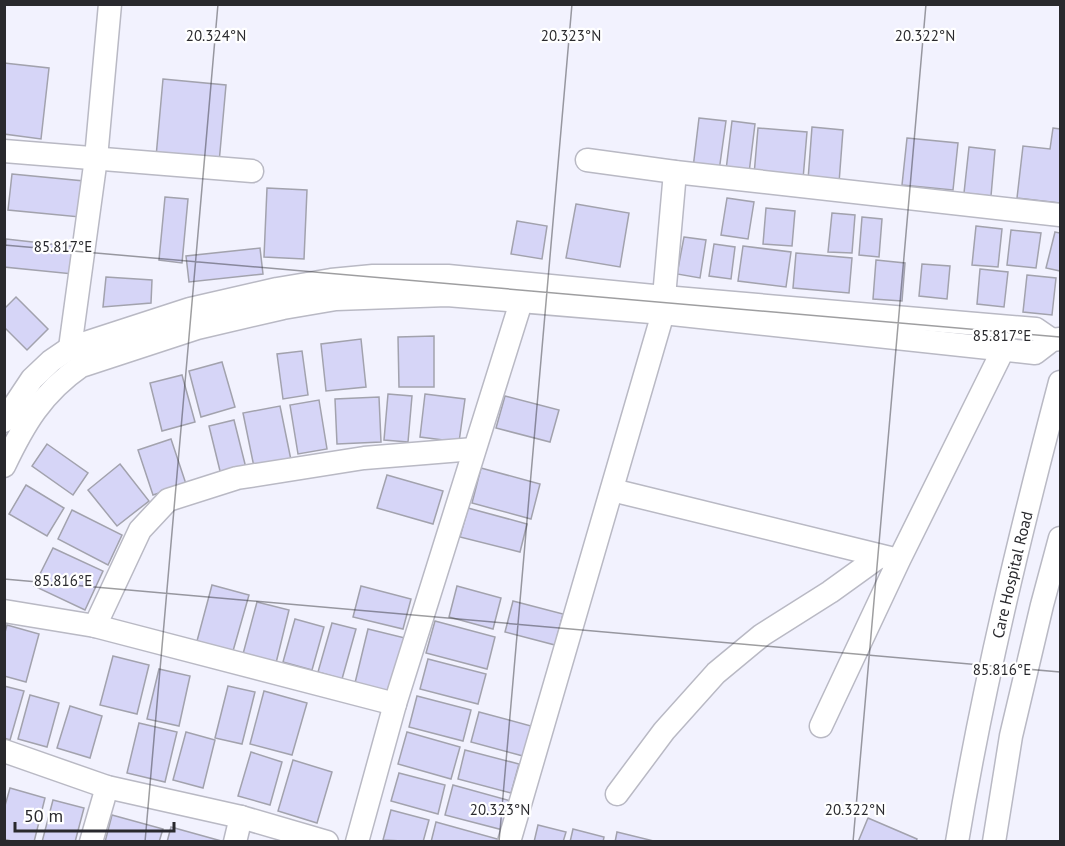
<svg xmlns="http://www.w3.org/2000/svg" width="1065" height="846" viewBox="0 0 1065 846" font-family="'PT Sans',sans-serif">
<rect width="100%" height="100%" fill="#f2f2fe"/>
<g fill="#d6d5f7" stroke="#a2a2ad" stroke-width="1.5">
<polygon points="4,63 49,68 41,139 4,134"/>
<polygon points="163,79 226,85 219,163 156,157"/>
<polygon points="699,118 726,121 719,171 693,168"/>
<polygon points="732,121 755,124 749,173 726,170"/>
<polygon points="812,127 843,130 839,183 808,180"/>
<polygon points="758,128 807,132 803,179 754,175"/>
<polygon points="1053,128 1060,129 1060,203 1017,198 1023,146 1050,149"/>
<polygon points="907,138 958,143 953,190 902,185"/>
<polygon points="969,147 995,150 991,196 964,193"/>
<polygon points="12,174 84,181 80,217 8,210"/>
<polygon points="267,188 307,190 304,259 264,257"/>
<polygon points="165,197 188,199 182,263 159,260"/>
<polygon points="727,198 754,202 748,239 721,235"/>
<polygon points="576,204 629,213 620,267 566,258"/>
<polygon points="766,208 795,211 792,246 763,244"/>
<polygon points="832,213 855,215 852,253 828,252"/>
<polygon points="862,217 882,219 879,257 859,255"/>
<polygon points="517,221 547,226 542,259 511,254"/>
<polygon points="976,226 1002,229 998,267 972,265"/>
<polygon points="1011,230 1041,233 1036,268 1007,265"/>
<polygon points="1055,232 1060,233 1060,271 1046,268"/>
<polygon points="684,237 706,240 700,278 677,274"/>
<polygon points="6,239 77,247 73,274 4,267"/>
<polygon points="714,244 735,247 731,279 709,276"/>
<polygon points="743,246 791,252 786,287 738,281"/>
<polygon points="260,248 263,274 189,282 186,256"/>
<polygon points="796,253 852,258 849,293 793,288"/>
<polygon points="876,260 905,263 902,301 873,299"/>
<polygon points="922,264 950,266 947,299 919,296"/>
<polygon points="980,269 1008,272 1004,307 977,304"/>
<polygon points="1027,275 1056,278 1052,315 1023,312"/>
<polygon points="106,277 152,280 151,303 103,307"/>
<polygon points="16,297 48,329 27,350 4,327 4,309"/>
<polygon points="434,336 434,387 399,387 398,337"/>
<polygon points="361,339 366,387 326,391 321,344"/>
<polygon points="302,351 308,395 283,399 277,354"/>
<polygon points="222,362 235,407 201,417 189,371"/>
<polygon points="182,375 195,422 162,431 150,383"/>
<polygon points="388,394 412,396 408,442 384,440"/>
<polygon points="425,394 465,399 459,442 420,437"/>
<polygon points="505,396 559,410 550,442 496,428"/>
<polygon points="379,397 381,442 337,444 335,399"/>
<polygon points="319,400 327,449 298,454 290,405"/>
<polygon points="280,406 291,460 254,467 243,413"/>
<polygon points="234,420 246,468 221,475 209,426"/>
<polygon points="171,439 186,484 153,495 138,450"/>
<polygon points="47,444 88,473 73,495 32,466"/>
<polygon points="120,464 149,501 117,526 88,490"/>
<polygon points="481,468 540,484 531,519 472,503"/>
<polygon points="387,475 443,491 433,524 377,508"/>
<polygon points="26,485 64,508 47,536 9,514"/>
<polygon points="468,508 527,524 520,552 460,537"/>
<polygon points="72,510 122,535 108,565 58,539"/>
<polygon points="53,548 103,571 85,610 34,586"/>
<polygon points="212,585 249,595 233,651 197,641"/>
<polygon points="361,586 411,599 403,629 353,617"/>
<polygon points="457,586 501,598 493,629 449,617"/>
<polygon points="513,601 563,614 555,645 505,632"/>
<polygon points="257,602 289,610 276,663 243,654"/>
<polygon points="295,619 324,627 312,670 283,662"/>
<polygon points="435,621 495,637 487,669 426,653"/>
<polygon points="332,623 356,629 342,679 318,672"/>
<polygon points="7,625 39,634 26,682 4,676 4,636"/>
<polygon points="368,629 405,638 392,692 355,683"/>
<polygon points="113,656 149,665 137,714 100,705"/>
<polygon points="428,659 486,674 478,704 420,689"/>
<polygon points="159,669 190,676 179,726 147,719"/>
<polygon points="4,686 24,691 10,740 4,738"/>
<polygon points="228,686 255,692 242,744 215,738"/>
<polygon points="264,691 307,703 292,755 250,744"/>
<polygon points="30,695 59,703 47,747 18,739"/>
<polygon points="417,696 471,710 463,741 409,727"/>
<polygon points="70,706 102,716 90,758 57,748"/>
<polygon points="479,712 531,726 523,756 471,742"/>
<polygon points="139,723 177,732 165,782 127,773"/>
<polygon points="186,732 215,740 203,788 173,780"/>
<polygon points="407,732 460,747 451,779 398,764"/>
<polygon points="465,750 519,764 511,793 458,779"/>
<polygon points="251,752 282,762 270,805 238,796"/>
<polygon points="293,760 332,772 317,823 278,811"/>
<polygon points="399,773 445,785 438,814 391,801"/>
<polygon points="453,785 511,801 503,830 445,815"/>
<polygon points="10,788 45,798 34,842 15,842 4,839 4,809"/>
<polygon points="53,800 84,808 75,842 42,842"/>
<polygon points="391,810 429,820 423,842 383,840"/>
<polygon points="112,815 163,829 159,842 105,842"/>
<polygon points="868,818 917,839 916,842 858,842"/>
<polygon points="436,822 501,840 501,842 431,842"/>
<polygon points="538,825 566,832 563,842 534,842"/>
<polygon points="171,827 225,842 167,842"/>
<polygon points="573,829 604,837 603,842 570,842"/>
<polygon points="617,832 654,841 654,842 615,842"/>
</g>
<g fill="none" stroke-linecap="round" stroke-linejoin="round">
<defs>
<g id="minor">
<polyline points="4,151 252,171"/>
<polyline points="587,160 675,172 1060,215"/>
<polyline points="664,297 675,172"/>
<polyline points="70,348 96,158 110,4"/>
<polyline points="4,421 32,379 51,361 70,348 190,309 277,289 331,280 373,276 448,276 664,297 1036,329 1052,340"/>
<path d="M4,466C24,424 42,393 81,366L197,328L283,308L336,299L447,295L663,313L1035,353L1052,340L1060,339"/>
<polyline points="612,490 890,558"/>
<polyline points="4,611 95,626 395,704"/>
<polyline points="95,626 140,530 168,500 237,478 364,458 474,449"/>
<polyline points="821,726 899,560 1003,350"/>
<polyline points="4,751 107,787 241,817 327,842"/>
<polyline points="617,794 664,731 716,673 762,635 830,592 880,556"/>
<polyline points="91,842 107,787"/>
<polyline points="235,842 241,817"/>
<polyline points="357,842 395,704 521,302"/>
<polyline points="509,842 663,313"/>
<path id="s1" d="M957,842C983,686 1020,534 1060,382"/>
<polyline points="994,842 1011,736 1042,605 1060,538"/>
</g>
</defs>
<use href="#minor" stroke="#b9b9c4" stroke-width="25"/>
<use href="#minor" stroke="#fff" stroke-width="22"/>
</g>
<path fill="none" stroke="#29292d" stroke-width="1.5" stroke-opacity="0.45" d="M4,245L1060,337M4,579L1060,672M145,842L218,4M499,842L572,4M853,842L926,4"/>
<g text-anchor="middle" stroke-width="4.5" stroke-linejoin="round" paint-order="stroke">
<g font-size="16" fill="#29292d" stroke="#fff">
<text dy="6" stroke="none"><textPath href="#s1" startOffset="273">Care Hospital Road</textPath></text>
</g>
</g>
<g font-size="15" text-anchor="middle" fill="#29292d" stroke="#fff" stroke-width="4.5" stroke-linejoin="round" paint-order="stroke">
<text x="216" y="41">20.324°N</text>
<text x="571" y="41">20.323°N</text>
<text x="925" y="41">20.322°N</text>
<text x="63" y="252">85.817°E</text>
<text x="1002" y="341">85.817°E</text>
<text x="63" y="586">85.816°E</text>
<text x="1002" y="675">85.816°E</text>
<text x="500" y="815">20.323°N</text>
<text x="855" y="815">20.322°N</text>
</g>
<rect width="1065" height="846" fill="none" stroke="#29292d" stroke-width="12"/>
<path d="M15 822v9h159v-9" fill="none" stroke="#29292d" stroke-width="3"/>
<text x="24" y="822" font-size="18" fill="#29292d" stroke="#ffffff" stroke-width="4.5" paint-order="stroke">50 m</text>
</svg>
